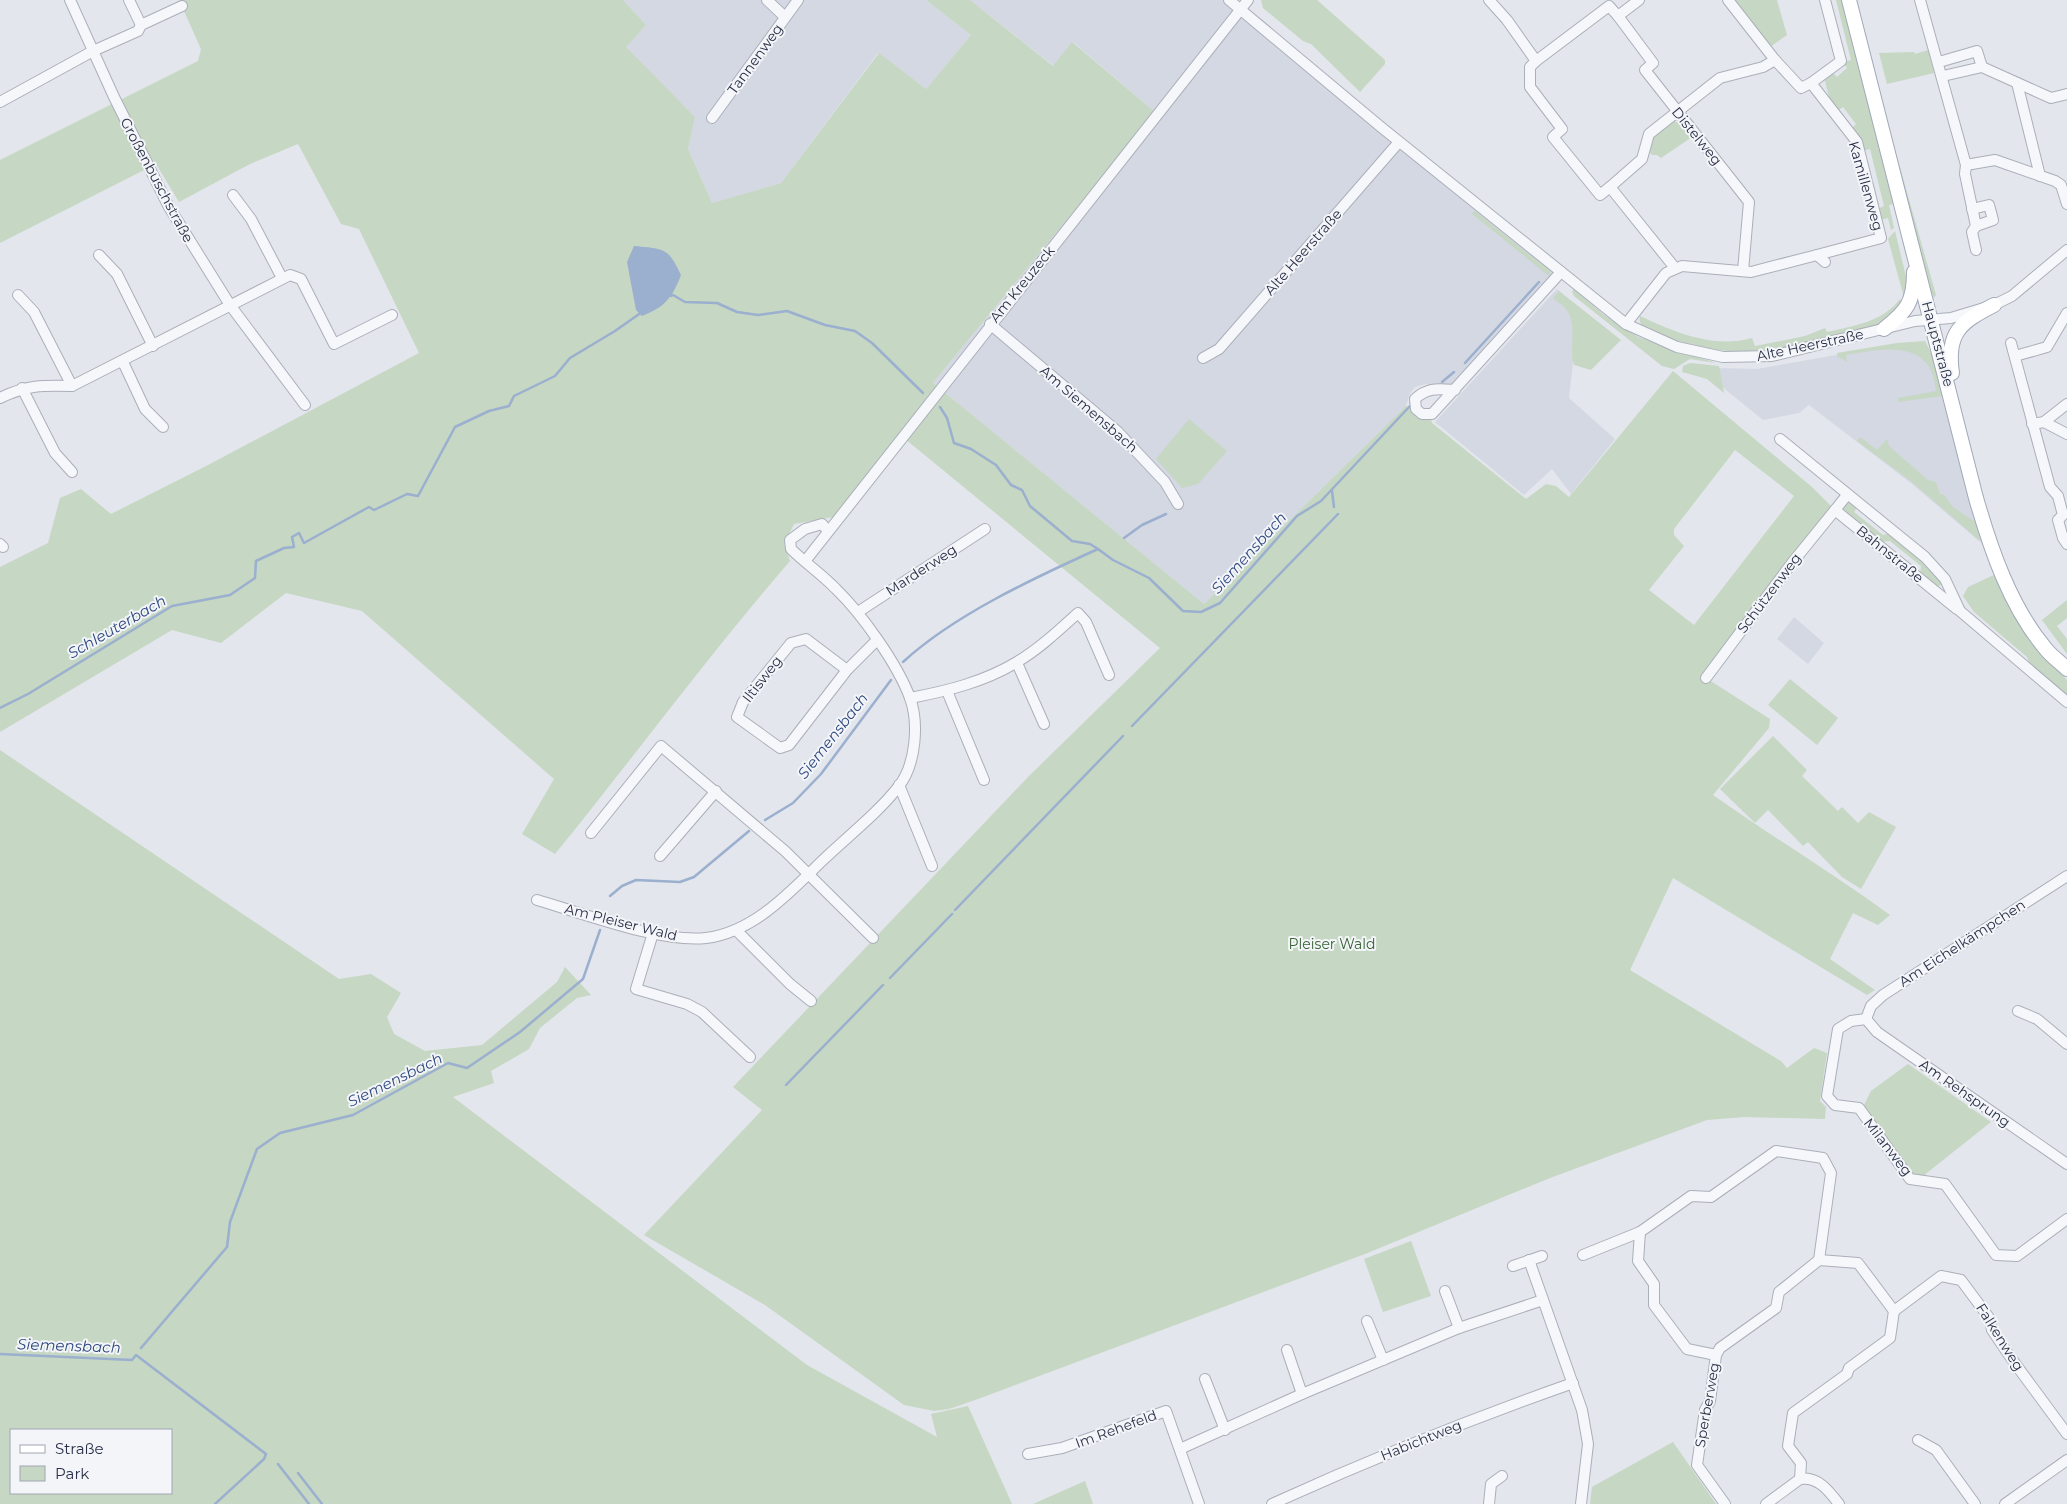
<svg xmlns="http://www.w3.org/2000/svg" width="2067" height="1504" viewBox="0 0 2067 1504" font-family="Montserrat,sans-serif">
<rect width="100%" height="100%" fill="#e3e6ec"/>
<g fill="#d4d8e2">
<polygon points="623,0 926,0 971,35 926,89 878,53 781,183 712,203 688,149 695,117 625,47 646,25"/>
<polygon points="970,0 1232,0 1561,272 1455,390 1425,384 1415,387 1410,393 1406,406 1204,604 933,383 1155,112 1073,42 1054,66"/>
<polygon points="1557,289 1579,309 1569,398 1615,439 1571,494 1552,469 1524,495 1435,422"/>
<polygon points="1898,344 1932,358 1986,547 1912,484 1809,405 1799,413 1763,420 1721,386 1715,368 1757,369"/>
<polygon points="1794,617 1824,643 1808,664 1777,639"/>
</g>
<g fill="#c6d7c3" fill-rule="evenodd">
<path d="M179,0H623L646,25L626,47L695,117L688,149L712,203L781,183L879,53L926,89L971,35L926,0H970L1053,66L1072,42L1155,112L933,383L1204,604L1406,406L1430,415L1432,423L1526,499L1546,484L1556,486L1569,497L1673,371L1812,487L1835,510L1706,678L1770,719L1769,728L1713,795C1771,836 1832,873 1890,915L1878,925L1853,913L1830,959L1875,990L1867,995L1673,878L1630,970L1781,1061L1787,1068L1814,1048L1827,1053L1820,1101L1826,1107L1825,1119L1745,1117L1707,1120L1550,1178L1365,1254L978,1399L949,1409L934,1411L904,1405L765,1305L644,1235L762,1110L733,1087L1029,776L1160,648L899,434L833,517L794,524L784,544L790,561C708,656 634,757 555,854L522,834L554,779L362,611L286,593L221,643L172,630L0,732V567L48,543L60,498L81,489L111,514L210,464L419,353L359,229L341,224L298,144L250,164L179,202L156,164L0,243V160L198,61L201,49ZM627,262L673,295L632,281ZM1735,450L1794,496L1694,625L1649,590L1684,546L1674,535V529Z"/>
<polygon points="1317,0 1385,60 1385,64 1360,92 1311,44 1303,41 1263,8 1261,0"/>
<polygon points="1733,0 1777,0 1787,35 1770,47"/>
<polygon points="1836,0 1843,0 1893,204 1889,205 1894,228 1891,230 1888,218 1880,220 1877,209 1884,206 1870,149 1862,151 1851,129 1856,124 1843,107 1836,112 1831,105 1824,77 1832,72 1837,77 1847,68 1843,62 1851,60"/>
<polygon points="1928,50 1934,73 1887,84 1879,53 1914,52 1915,54"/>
<polygon points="1884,111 1936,295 1934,298 1929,287 1895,162"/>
<polygon points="1672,121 1683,123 1692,137 1661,158 1657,155 1652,155 1648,150 1652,136"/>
<polygon points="1475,211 1541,264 1545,264 1550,271 1550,277 1471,213"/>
<polygon points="1895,231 1908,285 1905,301 1888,239"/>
<polygon points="1574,289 1604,315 1638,337 1716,363 1690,359 1674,369 1662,366 1574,296 1572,291"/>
<path d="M1559,291L1621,340L1591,370L1574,365C1568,348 1579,323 1565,308C1562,304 1557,302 1553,298Z"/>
<path d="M1900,299L1902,304C1897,309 1892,315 1886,319C1869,331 1843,335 1824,339C1767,353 1714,359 1660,334C1651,331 1637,327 1640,316C1674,332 1714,349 1752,338L1755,346L1805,336L1825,328L1827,332C1853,326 1883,322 1900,299Z"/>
<path d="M1925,341L1932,355L1943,396L1898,402V398L1936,391C1935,383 1933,372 1928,365C1910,341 1871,351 1846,355L1847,362L1838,357L1837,353L1897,343Z"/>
<polygon points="1690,363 1719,366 1724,393 1707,379 1682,372 1683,366"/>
<polygon points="1189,419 1227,451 1198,484 1182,488 1156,459"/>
<polygon points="1860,437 1877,450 1887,439 1889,446 1928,480 1936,482 1940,494 1944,495 1953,507 1977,523 1980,541 1912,482 1857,441"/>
<polygon points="1850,502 1858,506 1854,512 1883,535 1891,533 1935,570 1942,584 1937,587 1920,575 1921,566 1890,541 1880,542 1843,511 1845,505"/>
<polygon points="1996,574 2051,663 2067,680 2067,696 2029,662 2027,657 1974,612 1963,596 1968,587"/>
<polygon points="2067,600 2067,618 2057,626 2067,639 2067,654 2042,620"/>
<polygon points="1790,679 1838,718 1817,745 1768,705"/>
<polygon points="1773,736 1807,770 1802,776 1838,811 1842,807 1858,823 1869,812 1896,827 1861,889 1842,877 1808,842 1803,846 1768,810 1755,823 1720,789"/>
<path d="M0,750L339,979L371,974L401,993L387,1017L394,1034L425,1051L482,1045L557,982L565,967L591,995L577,998L540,1028L529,1049L491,1071L494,1083L453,1097L807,1365L937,1437L931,1414L968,1406L1012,1504H0ZM11,1430H171V1493H11Z"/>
<polygon points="1908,1064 1991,1122 1923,1176 1911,1173 1863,1107 1871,1091"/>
<polygon points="1411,1241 1431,1296 1383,1312 1364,1259"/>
<polygon points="1673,1442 1716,1504 1590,1504 1592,1487"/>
<polygon points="1085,1481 1093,1504 1033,1504"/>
</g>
<path fill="#9bafcf" d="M634,246C664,249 668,247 681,275C672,298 665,307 642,316L636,310L627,262Z"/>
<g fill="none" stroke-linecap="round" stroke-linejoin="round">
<g stroke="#9bafcf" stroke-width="2.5">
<polyline points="671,296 673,295 685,302 717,303 737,312 758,315 787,311 825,325 855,331 872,343 923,393"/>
<polyline points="1465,363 1539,282"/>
<polyline points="1442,382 1454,372"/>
<polyline points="940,407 947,418 954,443 971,449 996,465 1011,485 1022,490 1030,506 1072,541 1090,544 1098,549"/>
<polyline points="1332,491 1334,507"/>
<polyline points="1124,538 1142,525 1166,514"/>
<path d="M903,662C954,615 1034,578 1098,549L1113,560L1149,578L1183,611L1201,612L1220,603L1297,516L1321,501L1410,406"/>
<polyline points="0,708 28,694 172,606 230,595 255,578 256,561 284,548 294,547 292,537 299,533 304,543 369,507 374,510 407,494 418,496 455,427 489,411 509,406 514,396 555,376 570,358 615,331 642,312"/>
<polyline points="1132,726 1338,514"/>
<polyline points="765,820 793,803 821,774 891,680"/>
<polyline points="610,896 622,886 636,880 680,882 694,877 749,831"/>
<polyline points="955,910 1123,736"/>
<polyline points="890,978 952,914"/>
<polyline points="786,1085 883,985"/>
<polyline points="141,1348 227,1247 230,1222 257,1149 280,1133 353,1115 448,1063 467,1068 520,1032 583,979 600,930"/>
<polyline points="0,1354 132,1360 136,1355 266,1454 264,1459 215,1504"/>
<polyline points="278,1464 309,1504"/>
<polyline points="298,1473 322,1504"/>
</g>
<defs>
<g id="minor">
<polyline points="70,0 114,97 169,207 230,305 305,405"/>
<polyline points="129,0 141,25"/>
<polyline points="767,0 785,17"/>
<polyline points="1229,0 1381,127 1626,324 1677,347 1723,357 1772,356 1915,321 1951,318 1994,305 2012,296 2067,250"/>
<polyline points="1489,0 1507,20 1536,61"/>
<polyline points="1639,0 1618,16 1609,6 1536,61 1530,67 1530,87 1562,129 1553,137 1600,195 1610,187 1675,268"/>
<polyline points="1728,0 1775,60 1801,88 1811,83"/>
<polyline points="1920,0 1966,165 1965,174 1976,226 1972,232 1976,250"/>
<polyline points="1618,16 1653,63 1645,70 1749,202 1743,271"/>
<polyline points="1939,62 1977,51 1982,67"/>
<polyline points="1943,76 1982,67 2051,98 2067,94"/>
<polyline points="2017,83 2040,176"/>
<polyline points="0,102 93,51 138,31 141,25 182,6"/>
<polyline points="712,118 798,0"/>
<polyline points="1966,165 1995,160 2055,181 2061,185 2067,204"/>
<polyline points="1610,187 1642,159 1649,134 1720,78 1763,67 1775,60"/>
<polyline points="233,195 251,219 282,278"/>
<polyline points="1972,209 1989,205 1993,220 1976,226"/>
<polyline points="99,255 117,274 153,346"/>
<polyline points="1817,255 1881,238 1857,142 1811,83 1841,61 1825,0"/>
<polyline points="18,295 34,312 72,386"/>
<polyline points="990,324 1117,431 1165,482 1178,504"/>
<polyline points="1626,324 1666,273 1682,266 1751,272 1817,255 1825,262"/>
<polyline points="2011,343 2050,487 2058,496 2063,515 2058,520 2063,538 2067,544"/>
<polyline points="2015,356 2047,347 2067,313"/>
<polyline points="1203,358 1219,349 1399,142"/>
<polyline points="123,362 145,409 163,427"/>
<polyline points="22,388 55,453 72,472"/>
<path d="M1455,390C1438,389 1428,387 1415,399L1416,409L1422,414H1432L1561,272"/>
<path d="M0,398C27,385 42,385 72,386L290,275L301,279L334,344L392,315"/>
<polyline points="2044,422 2067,434"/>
<polyline points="2032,424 2044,422 2067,404"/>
<polyline points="1780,439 1925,557 1945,579 1960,611 2067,702"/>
<polyline points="1847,495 1835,510 1957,609"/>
<polyline points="0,544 3,547"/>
<polyline points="806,560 1248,0"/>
<polyline points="858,612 985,529"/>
<polyline points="1017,663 1044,724"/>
<polyline points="847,670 806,639 791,643 743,702 737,717 780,748 789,745 847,670 877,640"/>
<polyline points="1706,678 1792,563 1835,510"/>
<polyline points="947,691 984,780"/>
<path d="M910,698C947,691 984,682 1017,662C1039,649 1058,631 1078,613L1086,622L1109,675"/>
<polyline points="899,785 932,866"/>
<polyline points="591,833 661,746 785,851 873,938"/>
<polyline points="660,856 716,791"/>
<path d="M537,900C582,913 660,943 706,938C754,932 790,892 823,860C848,836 878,813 899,786C916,764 919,723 910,698C898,665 862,614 836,589C822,574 805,563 791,549L790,540L805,529L822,524L828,531"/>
<polyline points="736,930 790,984 811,1001"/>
<polyline points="653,933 636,989 687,1004 702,1012 750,1057"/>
<polyline points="2018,1011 2037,1019 2067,1044"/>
<polyline points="1866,1019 1851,1021 1838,1029 1827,1096 1835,1105 1859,1108 1910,1179 1945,1184 1996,1255 2017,1256 2067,1219"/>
<polyline points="1866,1019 1871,1006 1883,995 2067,876"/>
<polyline points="1866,1019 1877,1032 2067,1164"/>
<polyline points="1640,1232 1638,1261 1654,1284 1654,1305 1687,1349 1716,1355"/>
<polyline points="1583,1255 1640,1232 1691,1196 1711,1197 1776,1151 1823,1158 1831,1173 1819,1260"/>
<polyline points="1529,1260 1582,1410 1588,1444 1581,1504"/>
<polyline points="1513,1266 1542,1256"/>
<polyline points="1445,1291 1459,1328"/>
<polyline points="1367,1321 1383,1360"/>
<polyline points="1287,1350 1302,1394"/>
<polyline points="1205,1379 1225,1430"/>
<polyline points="1918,1440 1936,1450 1975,1504"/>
<polyline points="1180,1449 1302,1394 1459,1328 1543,1300"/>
<polyline points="1028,1454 1062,1448 1166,1411 1199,1504"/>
<polyline points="1800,1479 1801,1463 1788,1446 1793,1413 1847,1374 1849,1368 1890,1338 1894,1311 1941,1276 1961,1280 1990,1319 1992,1330 2011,1358 2067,1434"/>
<path d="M1272,1504C1371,1459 1471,1419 1573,1383"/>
<polyline points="1489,1504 1491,1484 1502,1476"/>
<polyline points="1725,1504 1697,1465 1705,1410 1710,1401 1716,1355 1720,1348 1776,1308 1779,1292 1819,1260 1858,1263 1894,1311"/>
<path d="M1766,1504L1800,1479C1818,1476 1829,1491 1839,1504"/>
<polyline points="2005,1504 2067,1460"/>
</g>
<g id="major">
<path d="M1849,0L1976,498C1991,550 2010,606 2045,648C2051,656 2060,662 2067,669"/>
<path d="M1884,329C1907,311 1914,302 1914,272"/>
<path d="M1952,373C1946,332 1961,322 1994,305"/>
</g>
</defs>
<use href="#minor" stroke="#abafba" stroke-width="12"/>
<use href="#major" stroke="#a1a8b9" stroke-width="16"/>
<use href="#minor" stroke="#f6f7fa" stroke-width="10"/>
<use href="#major" stroke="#fff" stroke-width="14"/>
</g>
<g text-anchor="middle" stroke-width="4" stroke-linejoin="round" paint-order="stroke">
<g font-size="14" fill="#293047" stroke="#f3f5f9">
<text transform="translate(755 59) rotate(-54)" y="5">Tannenweg</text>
<text transform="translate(1697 136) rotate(51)" y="5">Distelweg</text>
<text transform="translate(157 180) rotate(62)" y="5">Großenbuschstraße</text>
<text transform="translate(1866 186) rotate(74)" y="5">Kamillenweg</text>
<text transform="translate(1303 252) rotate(-49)" y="5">Alte Heerstraße</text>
<text transform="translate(1022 284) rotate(-51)" y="5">Am Kreuzeck</text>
<text transform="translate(1938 344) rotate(75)" y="5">Hauptstraße</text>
<text transform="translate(1810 345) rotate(-12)" y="5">Alte Heerstraße</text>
<text transform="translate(1089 409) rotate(41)" y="5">Am Siemensbach</text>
<text transform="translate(1890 554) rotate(39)" y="5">Bahnstraße</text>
<text transform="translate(921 570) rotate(-33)" y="5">Marderweg</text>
<text transform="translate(1769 593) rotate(-53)" y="5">Schützenweg</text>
<text transform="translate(762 679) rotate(-52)" y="5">Iltisweg</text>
<text transform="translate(621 922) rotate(14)" y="5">Am Pleiser Wald</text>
<text transform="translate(1962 943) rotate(-33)" y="5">Am Eichelkämpchen</text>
<text transform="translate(1965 1093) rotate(35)" y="5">Am Rehsprung</text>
<text transform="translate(1888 1147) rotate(52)" y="5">Milanweg</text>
<text transform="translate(2000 1337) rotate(58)" y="5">Falkenweg</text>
<text transform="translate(1707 1405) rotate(-80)" y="5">Sperberweg</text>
<text transform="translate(1116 1429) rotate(-20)" y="5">Im Rehefeld</text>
<text transform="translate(1421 1440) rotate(-22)" y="5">Habichtweg</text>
</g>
<g font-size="14" fill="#386435" stroke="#f3f5f9">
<text x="1332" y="949">Pleiser Wald</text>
</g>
<g font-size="15" font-style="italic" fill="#2e497f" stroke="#f3f5f9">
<text transform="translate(1249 553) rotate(-48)" y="5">Siemensbach</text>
<text transform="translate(117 627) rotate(-30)" y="5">Schleuterbach</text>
<text transform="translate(833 736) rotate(-52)" y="5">Siemensbach</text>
<text transform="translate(395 1080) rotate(-26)" y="5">Siemensbach</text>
<text transform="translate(69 1346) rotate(2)" y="5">Siemensbach</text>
</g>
</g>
<rect x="10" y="1429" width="162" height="65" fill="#f3f5f9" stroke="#a2a6b2"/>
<rect x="20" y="1445" width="25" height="8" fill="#ffffff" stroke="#a2a6b2"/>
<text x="55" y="1454" font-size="15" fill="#293047">Straße</text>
<rect x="20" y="1466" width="25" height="15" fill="#c6d7c3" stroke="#a2a6b2"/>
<text x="55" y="1479" font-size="15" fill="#293047">Park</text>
</svg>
